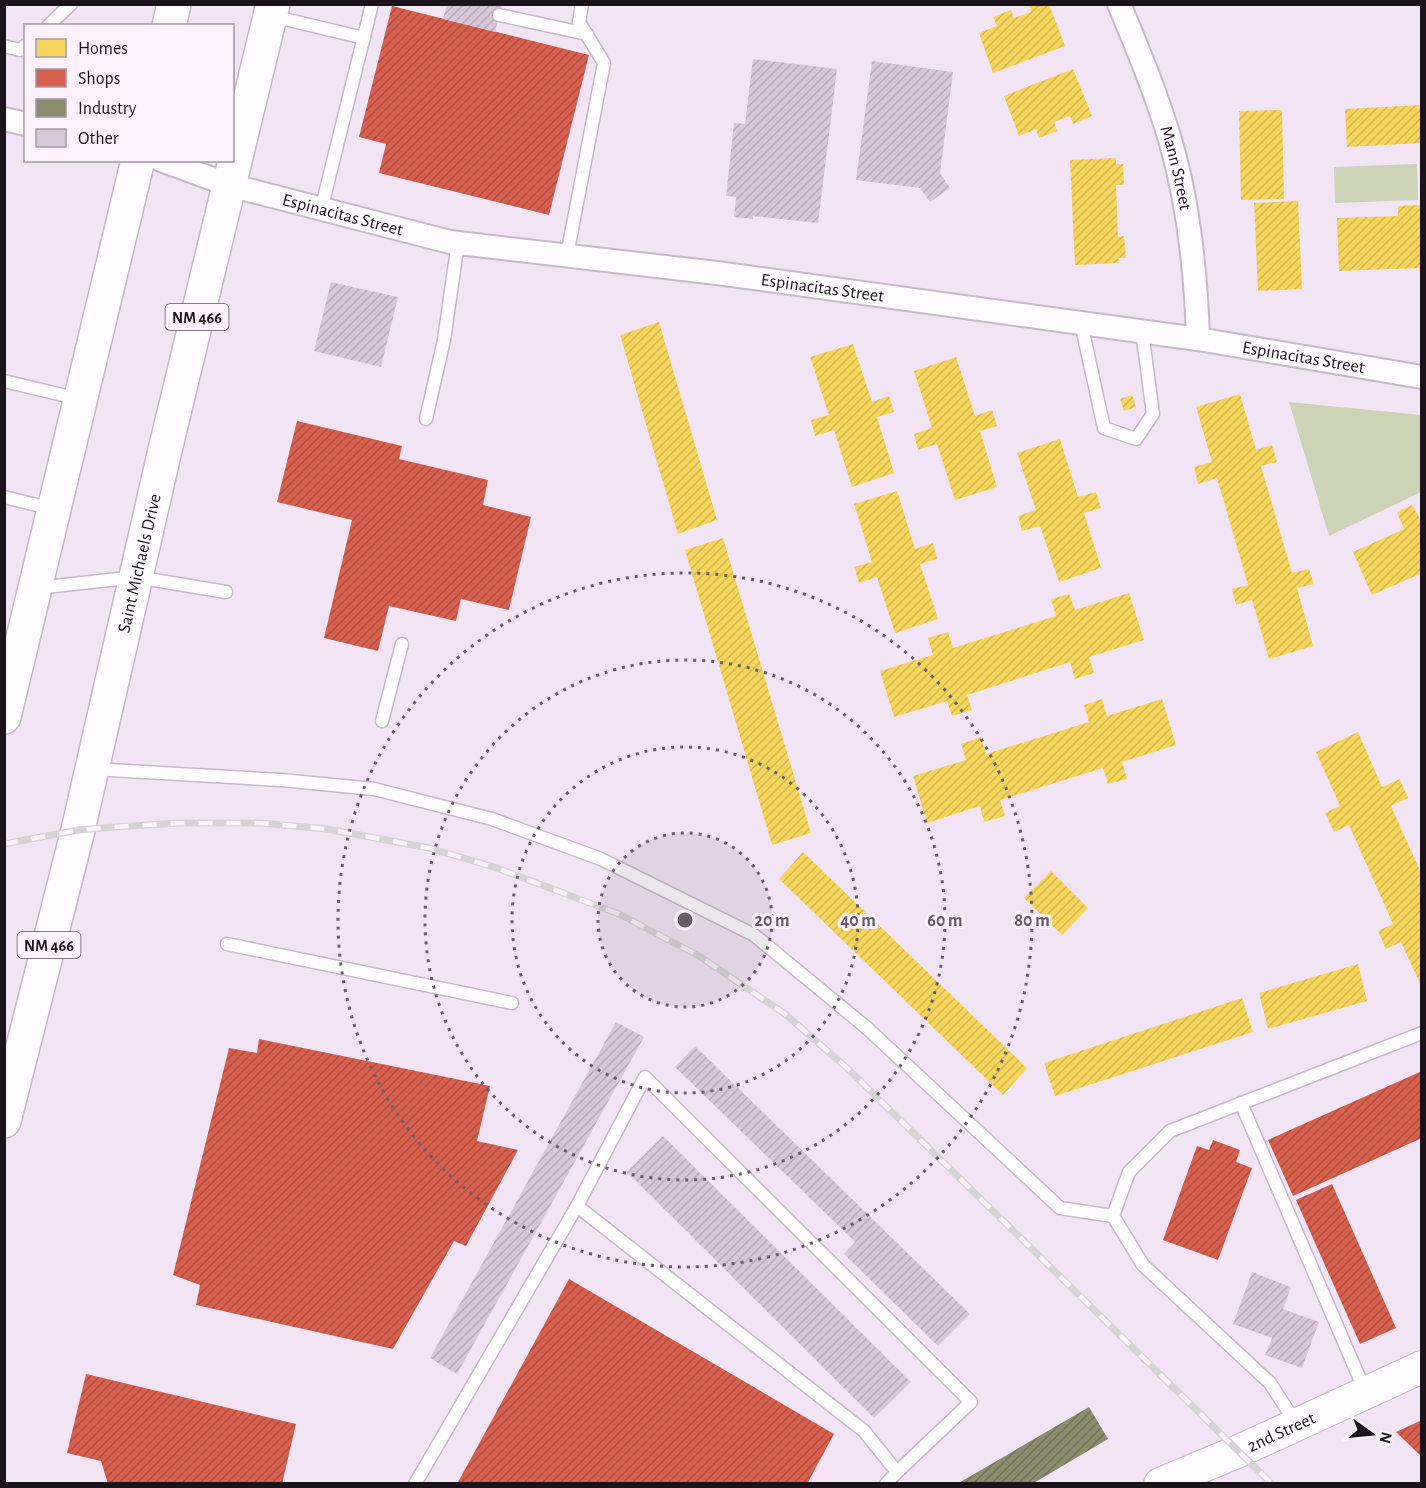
<svg xmlns="http://www.w3.org/2000/svg" width="1426" height="1488" viewBox="0 0 1426 1488" font-family="'Alegreya Sans',sans-serif">
<defs>
<pattern id="homes-hatch" width="6" height="6" patternUnits="userSpaceOnUse" patternTransform="scale(1.5)"><rect width="6" height="6" fill="#f6d55c"/><path d="M-1 1l2-2M0 6l6-6M5 7l2-2" fill="none" stroke="#d2b64f"/></pattern>
<pattern id="shops-hatch" width="6" height="6" patternUnits="userSpaceOnUse" patternTransform="scale(1.5)"><rect width="6" height="6" fill="#d6604d"/><path d="M-1 1l2-2M0 6l6-6M5 7l2-2" fill="none" stroke="#ad4e3f"/></pattern>
<pattern id="industry-hatch" width="6" height="6" patternUnits="userSpaceOnUse" patternTransform="scale(1.5)"><rect width="6" height="6" fill="#8c8c6e"/><path d="M-1 1l2-2M0 6l6-6M5 7l2-2" fill="none" stroke="#72715a"/></pattern>
<pattern id="building-hatch" width="6" height="6" patternUnits="userSpaceOnUse" patternTransform="scale(1.5)"><rect width="6" height="6" fill="#d8c6da"/><path d="M-1 1l2-2M0 6l6-6M5 7l2-2" fill="none" stroke="#b9a9ba"/></pattern>
</defs>
<rect width="100%" height="100%" fill="#f3e4f5"/>
<g fill="#ccd3b6">
<polygon points="1417,164 1418,200 1335,203 1334,167"/>
<polygon points="1289,402 1421,415 1421,492 1329,536"/>
</g>
<g fill="url(#homes-hatch)">
<polygon points="1029,4 1049,4 1065,46 993,73 979,33 997,26 993,17 1011,10 1014,18 1031,12"/>
<polygon points="1073,69 1092,116 1073,124 1070,116 1054,122 1057,131 1039,138 1036,129 1019,136 1004,96"/>
<polygon points="1422,105 1422,143 1347,147 1345,109"/>
<polygon points="1282,110 1284,199 1241,200 1239,111"/>
<polygon points="1116,158 1116,164 1123,164 1124,185 1116,185 1118,237 1124,236 1126,258 1118,258 1119,263 1075,265 1070,160"/>
<polygon points="1298,201 1302,289 1258,291 1254,203"/>
<polygon points="1422,205 1422,268 1339,271 1337,218 1398,216 1398,206"/>
<polygon points="659,322 717,520 678,534 620,335"/>
<polygon points="853,344 872,402 889,396 894,412 877,417 894,473 852,487 834,430 815,436 811,420 829,415 810,357"/>
<polygon points="956,357 975,416 992,410 997,426 980,431 997,487 955,500 937,444 918,450 914,434 932,428 914,371"/>
<polygon points="1240,394 1256,450 1272,445 1277,462 1261,466 1292,573 1309,569 1314,584 1297,588 1313,646 1269,659 1252,600 1236,605 1232,589 1248,585 1217,478 1198,484 1194,467 1212,462 1196,407"/>
<polygon points="1132,395 1136,407 1124,411 1120,399"/>
<polygon points="1060,439 1078,497 1096,492 1101,508 1084,513 1101,568 1059,582 1040,526 1022,531 1018,516 1036,510 1017,453"/>
<polygon points="897,491 915,549 933,543 937,559 920,564 938,619 895,633 877,577 859,583 854,567 872,562 854,504"/>
<polygon points="1412,505 1422,522 1422,573 1372,595 1353,552 1404,529 1397,512"/>
<polygon points="723,538 811,833 772,845 685,550"/>
<polygon points="1129,593 1144,640 1089,657 1094,673 1075,679 1070,662 967,695 972,710 952,716 947,701 894,717 880,671 933,655 928,638 948,632 953,648 1056,616 1051,599 1069,594 1075,610"/>
<polygon points="1102,699 1107,716 1162,699 1176,745 1122,762 1127,779 1108,784 1103,768 1000,800 1005,816 984,822 980,806 927,823 913,776 966,760 961,744 981,737 986,754 1089,722 1084,705"/>
<polygon points="1358,732 1382,787 1400,779 1408,798 1391,806 1422,875 1422,988 1401,942 1386,949 1378,931 1393,924 1349,825 1334,832 1325,813 1340,806 1316,752"/>
<polygon points="803,852 1027,1068 1003,1095 779,879"/>
<polygon points="1051,871 1088,908 1062,935 1024,898"/>
<polygon points="1358,964 1367,1001 1268,1029 1259,993"/>
<polygon points="1242,998 1253,1032 1055,1096 1044,1063"/>
</g>
<g fill="url(#shops-hatch)">
<polygon points="392,6 589,55 549,215 379,173 386,144 359,137"/>
<polygon points="297,421 402,446 399,459 488,480 483,505 531,517 509,610 461,599 456,621 389,606 378,651 324,638 352,520 277,502"/>
<polygon points="259,1039 490,1086 477,1141 518,1150 466,1246 454,1241 393,1349 196,1305 200,1285 173,1275 229,1048 257,1053"/>
<polygon points="1422,1071 1422,1138 1293,1196 1268,1140"/>
<polygon points="1213,1140 1240,1150 1236,1162 1252,1168 1218,1260 1163,1240 1197,1146 1209,1150"/>
<polygon points="1332,1184 1396,1328 1360,1344 1296,1200"/>
<polygon points="569,1279 834,1434 807,1484 457,1484"/>
<polygon points="86,1374 296,1424 282,1484 108,1484 101,1461 67,1453"/>
<polygon points="1422,1420 1422,1457 1396,1432"/>
</g>
<polygon fill="url(#industry-hatch)" points="1089,1407 1108,1439 1032,1484 957,1484"/>
<g fill="url(#building-hatch)">
<polygon points="447,4 502,4 495,32 443,19"/>
<polygon points="753,59 837,69 818,223 753,216 753,219 734,217 736,197 726,196 734,123 745,124"/>
<polygon points="872,61 953,72 940,173 950,188 930,202 920,188 856,180"/>
<polygon points="331,282 398,297 381,367 314,351"/>
<polygon points="616,1022 644,1037 457,1374 430,1358"/>
<polygon points="695,1046 970,1314 938,1346 844,1254 855,1242 675,1067"/>
<polygon points="663,1136 911,1382 874,1418 627,1172"/>
<polygon points="1252,1272 1291,1287 1283,1309 1319,1322 1302,1368 1265,1355 1272,1338 1233,1324"/>
</g>
<g fill="none" stroke-linecap="round" stroke-linejoin="round">
<defs>
<g id="lane">
<polyline points="499,15 587,34"/>
<polyline points="272,16 364,38"/>
<polyline points="48,26 71,4"/>
<polyline points="4,46 20,50 26,45"/>
<polyline points="321,210 372,4"/>
<polyline points="567,255 604,63 579,22 582,4"/>
<polyline points="1081,323 1104,428 1136,439 1153,414 1142,331"/>
<polyline points="4,381 79,399"/>
<polyline points="426,419 444,340 458,242"/>
<polyline points="4,497 53,509"/>
<polyline points="37,588 136,577 226,592"/>
<polyline points="382,721 402,644"/>
<polyline points="93,769 281,780 374,789 492,819 601,859 754,935 867,1028 1060,1208 1113,1216"/>
<polyline points="227,944 512,1003"/>
<polyline points="1241,1103 1365,1391"/>
<polyline points="577,1206 645,1077 971,1402 897,1472"/>
<polyline points="1296,1423 1270,1383 1143,1265 1113,1216 1129,1172 1170,1131 1422,1033"/>
<polyline points="415,1484 577,1206 864,1431 897,1472 886,1484"/>
</g>
<g id="street">
<path id="s1" d="M1119,4C1138,50 1157,95 1171,143C1189,206 1196,273 1198,339"/>
<polyline points="4,119 26,124"/>
<path id="s2" d="M161,160L229,185L450,242L717,273L1198,339L1422,377"/>
</g>
<g id="secondary">
<path id="s3" d="M1160,1484L1239,1451L1422,1367"/>
</g>
<g id="primary">
<polyline points="169,26 174,4"/>
<polyline points="4,717 138,160"/>
<path id="s4" d="M4,1121L78,830L165,450L273,4"/>
</g>
</defs>
<use href="#lane" stroke="#c5bac7" stroke-width="15"/>
<use href="#street" stroke="#c5bac7" stroke-width="26"/>
<use href="#secondary" stroke="#c5bac7" stroke-width="34"/>
<use href="#primary" stroke="#c5bac7" stroke-width="36"/>
<use href="#lane" stroke="#fdfbfe" stroke-width="12"/>
<use href="#street" stroke="#fdfbfe" stroke-width="22"/>
<use href="#secondary" stroke="#fdfbfe" stroke-width="32"/>
<use href="#primary" stroke="#fdfbfe" stroke-width="33"/>
<defs>
<polyline id="rail" points="4,844 78,830 114,827 180,823 260,823 327,829 429,848 494,867 619,914 699,956 785,1014 846,1067 1272,1484"/>
</defs>
<use href="#rail" stroke="#d6d2d6" stroke-width="7"/>
<use href="#rail" stroke="#fcf1fd" stroke-width="4.5" stroke-dasharray="14" stroke-linecap="butt"/>
</g>
<circle cx="685" cy="920" r="87" fill="#675c68" fill-opacity=".12"/>
<g fill="none" stroke="#675c68" stroke-width="3" stroke-dasharray="3 6">
<circle cx="685" cy="920" r="87"/>
<circle cx="685" cy="920" r="173"/>
<circle cx="685" cy="920" r="260"/>
<circle cx="685" cy="920" r="347"/>
</g>
<g text-anchor="middle" stroke-width="6" stroke-linejoin="round" paint-order="stroke">
<g fill="#fcf1fd" stroke="#5e5560" stroke-width="1.5">
<rect x="165.5" y="304" width="63" height="26" rx="4.5"/>
<rect x="17.5" y="932" width="63" height="26" rx="4.5"/>
</g>
<g font-size="16" font-weight="bold" fill="#1b121c">
<text x="197" y="323">NM 466</text>
<text x="49" y="951">NM 466</text>
</g>
<g font-size="18" fill="#1b121c" stroke="#fcf1fd">
<text dy="6" stroke="none"><textPath href="#s1" startOffset="174">Mann Street</textPath></text>
<text dy="6" stroke="none"><textPath href="#s2" startOffset="190">Espinacitas Street</textPath></text>
<text dy="6" stroke="none"><textPath href="#s2" startOffset="676">Espinacitas Street</textPath></text>
<text dy="6" stroke="none"><textPath href="#s2" startOffset="1162">Espinacitas Street</textPath></text>
<text dy="6" stroke="none"><textPath href="#s4" startOffset="574">Saint Michaels Drive</textPath></text>
<text dy="6" stroke="none"><textPath href="#s3" startOffset="132">2nd Street</textPath></text>
</g>
</g>
<circle cx="685" cy="920" r="9" fill="#675c68" stroke="#fcf1fd" stroke-width="3"/>
<g font-size="18" text-anchor="middle" font-weight="bold" fill="#675c68" stroke="#fcf1fd" stroke-width="6" stroke-linejoin="round" paint-order="stroke">
<text x="772" y="926">20 m</text>
<text x="858" y="926">40 m</text>
<text x="945" y="926">60 m</text>
<text x="1032" y="926">80 m</text>
</g>
<rect width="1426" height="1488" fill="none" stroke="#1b121c" stroke-width="12"/>
<rect x="24" y="24" width="210" height="138" fill="#fcf1fd" stroke="#a298a3" stroke-width="1.5"/>
<rect x="36" y="39" width="30" height="18" fill="#f6d55c" stroke="#a298a3" stroke-width="1.5"/>
<text x="78" y="54" font-size="18" fill="#1b121c">Homes</text>
<rect x="36" y="69" width="30" height="18" fill="#d6604d" stroke="#a298a3" stroke-width="1.5"/>
<text x="78" y="84" font-size="18" fill="#1b121c">Shops</text>
<rect x="36" y="99" width="30" height="18" fill="#8c8c6e" stroke="#a298a3" stroke-width="1.5"/>
<text x="78" y="114" font-size="18" fill="#1b121c">Industry</text>
<rect x="36" y="129" width="30" height="18" fill="#d8c6da" stroke="#a298a3" stroke-width="1.5"/>
<text x="78" y="144" font-size="18" fill="#1b121c">Other</text>
<g transform="translate(1372 1434) rotate(105)" stroke="#fcf1fd" stroke-width="4.5" paint-order="stroke">
<path d="M0-4.5L10 22L0 15L-10 22Z" fill="#1b121c"/>
<text y="-9" font-size="16" font-weight="bold" text-anchor="middle" fill="#1b121c">N</text>
</g>
</svg>
